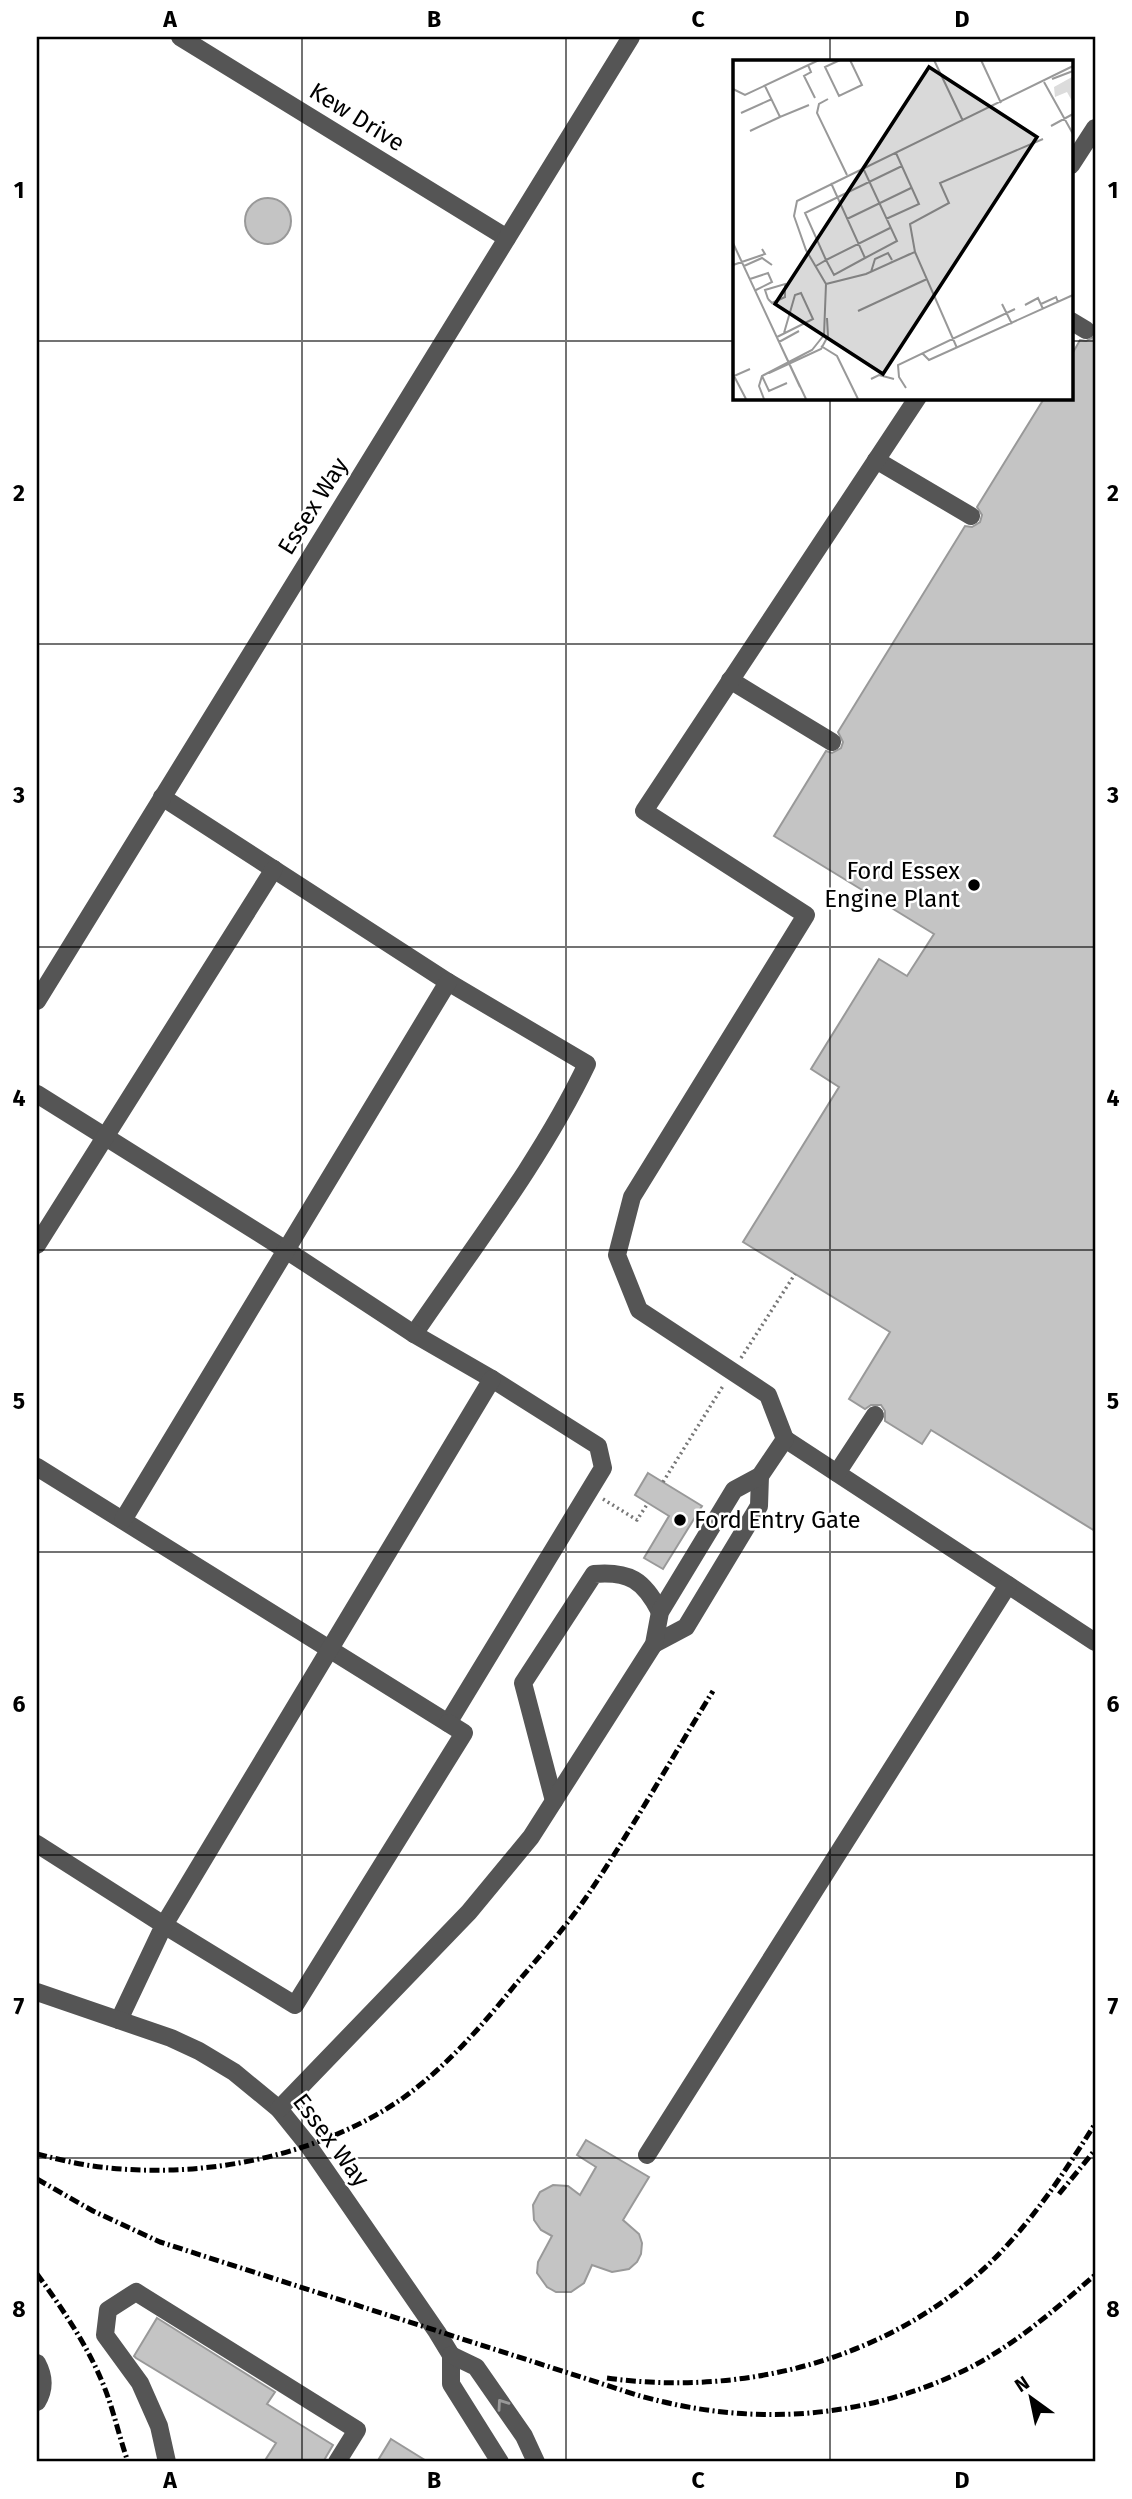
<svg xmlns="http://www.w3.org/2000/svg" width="1132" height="2499" viewBox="0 0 1132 2499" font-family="'Fira Sans',sans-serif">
<rect width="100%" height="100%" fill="#fff"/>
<g fill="#c4c4c4" stroke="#999" stroke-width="2">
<circle cx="268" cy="221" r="23"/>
<polygon points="1095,336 1095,1531 931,1430 922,1444 885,1421 885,1411 881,1405 871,1405 865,1409 849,1399 890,1332 743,1242 839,1087 811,1069 879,959 907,976 934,934 774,836 826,751 832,753 841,748 843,742 838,732 965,526 972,527 980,522 982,515 977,507 1045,397 1071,397 1071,356 1080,340 1086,341"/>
<polygon points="648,1473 702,1506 663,1569 644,1558 669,1516 635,1495"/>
<polygon points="586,2140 649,2177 623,2220 639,2234 642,2243 641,2254 637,2262 629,2269 612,2272 592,2265 584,2283 571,2292 556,2292 547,2287 537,2273 538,2262 552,2236 541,2230 534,2220 533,2205 540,2192 553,2185 568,2186 580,2195 596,2167 577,2155"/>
<polygon points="157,2318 275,2392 267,2404 333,2445 323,2462 264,2462 276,2443 136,2358 134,2356"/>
<polygon points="391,2439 428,2462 377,2462"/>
</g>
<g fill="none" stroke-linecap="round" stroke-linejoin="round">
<g stroke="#777" stroke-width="3.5" stroke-dasharray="2 3.5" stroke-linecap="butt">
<polyline points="741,1358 795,1274"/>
<polyline points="663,1482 723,1386"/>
<polyline points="603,1499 637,1520 648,1503"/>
</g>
<g stroke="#555" stroke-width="18">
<polyline points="180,37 507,238"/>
<polyline points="1071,165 1095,128"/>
<polyline points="1071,321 1086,330"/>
<polyline points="876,460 971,516"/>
<polyline points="730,680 832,742"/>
<path d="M162,797L448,982L587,1064C541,1160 474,1246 414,1334"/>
<polyline points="37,1001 631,37"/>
<polyline points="37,1094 286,1250 414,1334 492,1379 598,1446 603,1468 448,1723 37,1467"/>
<polyline points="37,1245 274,869"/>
<polyline points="785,1439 1095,1642"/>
<polyline points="837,1473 875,1415"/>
<polyline points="123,1520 448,982"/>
<polyline points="654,1644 686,1627 759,1506 760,1476"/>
<polyline points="448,1723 464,1733 295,2005 164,1925 492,1379"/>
<path d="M554,1801L523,1683L594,1574C629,1571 644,1580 660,1612"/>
<polyline points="37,1844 164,1925 119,2020"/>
<polyline points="37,1992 171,2038 199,2051 234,2072 279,2109 308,2145 437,2332 451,2355 451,2384 500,2462"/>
<polyline points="279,2109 469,1912 531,1837 654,1644 660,1612 734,1490 760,1476 785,1439 768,1395 639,1310 617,1255 632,1197 806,915 644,811 918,397"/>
<polyline points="647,2155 1008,1585"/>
<polyline points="451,2355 476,2367 524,2436 536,2462"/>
<path d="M37,2363C44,2376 45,2389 37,2402"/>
<polyline points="167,2462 159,2426 140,2383 105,2335 108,2310 136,2292 357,2430 337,2462"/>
</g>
<g stroke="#000" stroke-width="5" stroke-dasharray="10 3.5 2 3.5" stroke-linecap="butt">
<path d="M37,2154C61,2160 85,2166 110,2168C209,2178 321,2155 403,2098C446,2067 482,2026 515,1985C539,1957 564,1929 585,1899C630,1833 671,1759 713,1691"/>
<path d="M37,2179L93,2211L160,2242L637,2395C751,2428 869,2420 975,2365C1019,2341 1057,2308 1095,2275"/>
<polyline points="1059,2194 1095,2150"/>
<path d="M37,2274C65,2312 94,2355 109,2400C116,2421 121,2442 128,2462"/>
<path d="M607,2378C744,2397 888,2360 990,2263C1032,2222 1064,2173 1095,2124"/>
</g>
</g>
<defs><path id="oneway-chevron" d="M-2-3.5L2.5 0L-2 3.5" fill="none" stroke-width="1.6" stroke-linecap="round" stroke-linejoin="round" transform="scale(1.75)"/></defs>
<use stroke="#999" href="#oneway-chevron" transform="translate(502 2404) rotate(-125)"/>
<path fill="none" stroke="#000" stroke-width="2" stroke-opacity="0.55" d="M302,37V2462M566,37V2462M830,37V61M37,341H735M1071,341H1095M830,397V2462M37,644H1095M37,947H1095M37,1250H1095M37,1552H1095M37,1855H1095M37,2158H1095"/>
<g fill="#000" stroke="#fff" stroke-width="2.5">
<circle cx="974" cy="885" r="7"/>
<circle cx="680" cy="1520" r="7"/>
</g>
<g text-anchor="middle" stroke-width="5" stroke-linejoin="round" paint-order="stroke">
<g font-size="24" fill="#000" stroke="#fff">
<text transform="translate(357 117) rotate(32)" y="8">Kew Drive</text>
<text transform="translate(313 506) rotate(-58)" y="8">Essex Way</text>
<text transform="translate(331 2140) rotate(53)" y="8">Essex Way</text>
</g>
<g font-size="24" fill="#000" stroke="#fff" text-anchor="end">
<text x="960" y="879">Ford Essex<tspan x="960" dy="28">Engine Plant</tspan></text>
<text x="694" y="1528" text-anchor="start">Ford Entry Gate</text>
</g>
</g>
<g transform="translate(733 60)">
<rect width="340" height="340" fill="#fff"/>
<path d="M339,17V41L334,32L322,37L321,27Z" fill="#dcdcdc"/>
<path fill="none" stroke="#999" stroke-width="2" d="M107,0L92,7L106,36L129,25L117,0M201,0L230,61M248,0L268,43M75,5L78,12L71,16L82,38M319,19L340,11M311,22L340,74M32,26L47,57L76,45M0,29L12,35L86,0M95,39L86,44L84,53L114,115M8,53L39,39M318,66L340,54M17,71L47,57M98,123L132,198L164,181L130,108M114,159L178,128M153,159L186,144L163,93M0,183L67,327M182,192L224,288M132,198L101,215L93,200L157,168M157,203L182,192L177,164L216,143L207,123L310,79M0,205L32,194L29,189M11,206L29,198L39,205M83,206L93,200L72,153L169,106M138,212L142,199L155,193L159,200M17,219L35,213L39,222L23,230M93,224L133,214L177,194M35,239L39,243L52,237V224L32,230L35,239M269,244L279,264M308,244L323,237L325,242M292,245L305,238L310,249M125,251L194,219M44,277L80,259L68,233L62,235L51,273M46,282L66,271M47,284L73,339M88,286L104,296L125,339M189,293L196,300L340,235M36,313L88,289L95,276L94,258M29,316L36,331L54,323M138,319L146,315L161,319M173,328L166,317L165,305L282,249M13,339L1,316L17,309M31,339L26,326L29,316L79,290L91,275L93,224L73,190L61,156L64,141L340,6"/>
<path fill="#000" fill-opacity="0.15" stroke="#000" stroke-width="3.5" d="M196,7L304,77L150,314L42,244Z"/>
<rect width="340" height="340" fill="none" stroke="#000" stroke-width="3.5"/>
</g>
<rect width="1132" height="2499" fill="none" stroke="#ffffff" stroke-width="77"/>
<g transform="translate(1031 2398) rotate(327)" stroke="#ffffff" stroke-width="5" paint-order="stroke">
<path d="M0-5L12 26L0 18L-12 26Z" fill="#000000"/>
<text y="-10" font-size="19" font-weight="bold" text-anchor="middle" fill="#000000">N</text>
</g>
<rect x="38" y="38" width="1056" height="2422" fill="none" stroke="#000" stroke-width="2.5"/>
<g font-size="23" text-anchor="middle" font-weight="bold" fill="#000">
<text x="170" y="27">A</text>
<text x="434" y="27">B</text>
<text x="698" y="27">C</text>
<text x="962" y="27">D</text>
<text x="19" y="198">1</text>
<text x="1113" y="198">1</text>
<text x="19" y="501">2</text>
<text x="1113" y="501">2</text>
<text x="19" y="803">3</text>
<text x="1113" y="803">3</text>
<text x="19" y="1106">4</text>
<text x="1113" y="1106">4</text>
<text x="19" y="1409">5</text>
<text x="1113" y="1409">5</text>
<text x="19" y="1712">6</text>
<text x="1113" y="1712">6</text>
<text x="19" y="2014">7</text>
<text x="1113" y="2014">7</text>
<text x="19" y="2317">8</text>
<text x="1113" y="2317">8</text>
<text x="170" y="2488">A</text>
<text x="434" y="2488">B</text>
<text x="698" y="2488">C</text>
<text x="962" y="2488">D</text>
</g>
</svg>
